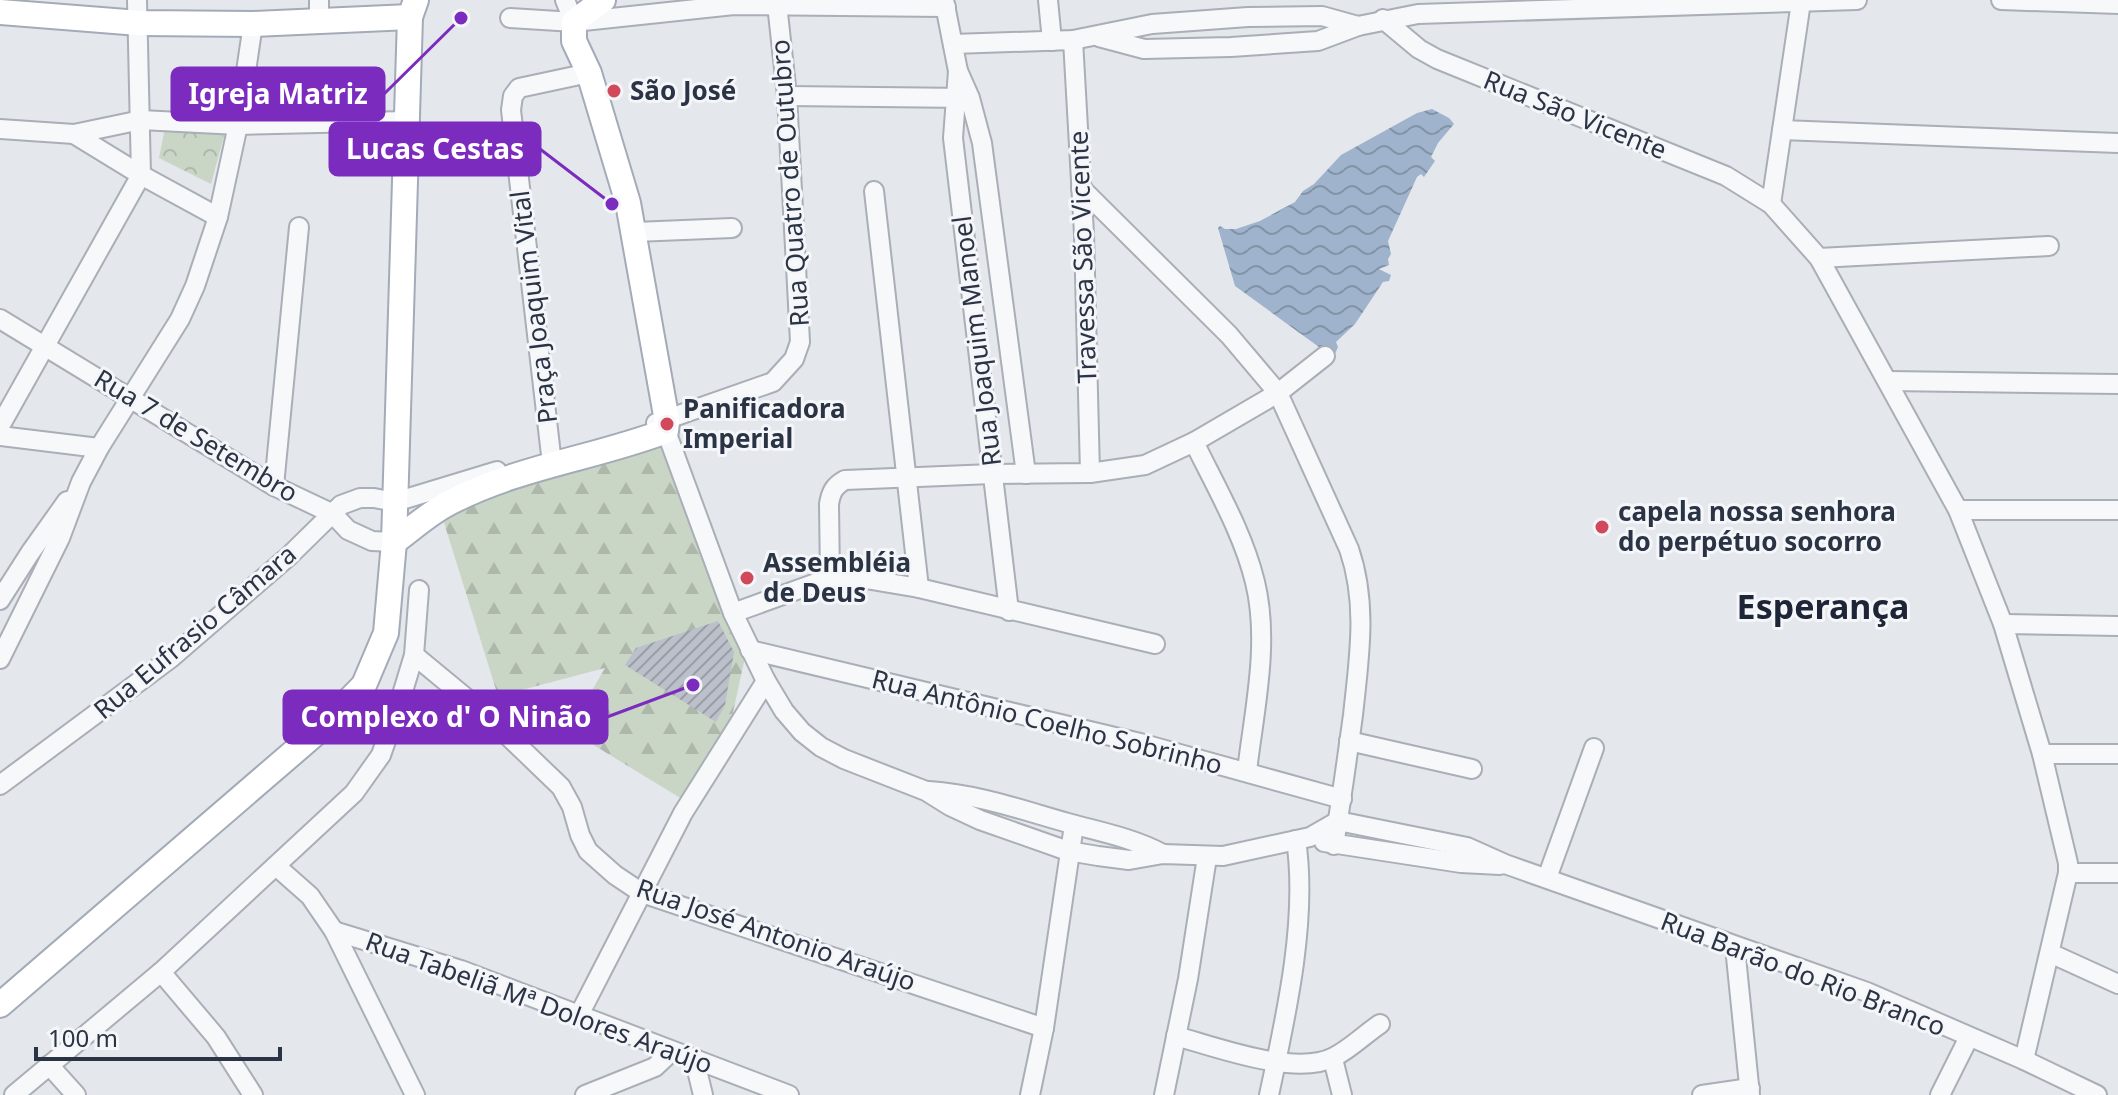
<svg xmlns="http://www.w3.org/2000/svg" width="2118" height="1095" viewBox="0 0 2118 1095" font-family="'Noto Sans',sans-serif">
<defs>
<pattern id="forest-firs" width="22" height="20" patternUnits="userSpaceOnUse" patternTransform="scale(2)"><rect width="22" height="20" fill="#c9d6c5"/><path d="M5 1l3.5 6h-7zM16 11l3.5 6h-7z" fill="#adb8ab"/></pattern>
<pattern id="park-crowns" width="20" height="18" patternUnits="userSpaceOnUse" patternTransform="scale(2)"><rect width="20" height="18" fill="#c9d6c5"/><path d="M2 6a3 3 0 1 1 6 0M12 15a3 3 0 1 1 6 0" fill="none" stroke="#adb8ab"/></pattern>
<pattern id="water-waves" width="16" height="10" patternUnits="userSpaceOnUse" patternTransform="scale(2)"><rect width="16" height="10" fill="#9fb4cc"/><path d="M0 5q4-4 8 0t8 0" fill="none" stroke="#8293a7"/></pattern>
<pattern id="building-hatch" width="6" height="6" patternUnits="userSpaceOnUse" patternTransform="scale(2)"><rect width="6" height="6" fill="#bbc0ca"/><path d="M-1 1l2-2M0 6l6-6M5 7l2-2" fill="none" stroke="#989da6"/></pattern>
</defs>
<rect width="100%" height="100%" fill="#e4e7ec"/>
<polygon fill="url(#forest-firs)" points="659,441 676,461 747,648 732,717 682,799 569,730 605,668 498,696 441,513"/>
<polygon fill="url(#park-crowns)" points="165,128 225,132 211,184 159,158"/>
<polygon fill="url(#water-waves)" points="1432,109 1449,118 1454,124 1438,143 1431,157 1435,161 1424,177 1421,174 1417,177 1388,241 1391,254 1388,259 1389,265 1379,269 1391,275 1389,281 1383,282 1355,324 1336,342 1338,347 1334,356 1330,355 1235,286 1218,228 1220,226 1225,229 1236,229 1260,221 1295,202 1303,191 1314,184 1341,155 1417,113"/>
<polygon fill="url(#building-hatch)" points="718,621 734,652 725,705 716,722 625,665 636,648"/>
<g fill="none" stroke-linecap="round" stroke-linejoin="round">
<defs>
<g id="minor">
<polyline points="565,0 574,22"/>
<polyline points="944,0 958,71 970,98 982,143 1026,474"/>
<polyline points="1048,0 1052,41"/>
<polyline points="2001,0 2118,4"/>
<polyline points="510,18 574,22 734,5 946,7"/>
<polyline points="1383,19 1419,49 1437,59 1726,176 1771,204 1819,258 1958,510 2003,624 2042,754 2068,863 2068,873 2024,1060"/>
<polyline points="319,22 319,0"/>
<polyline points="1099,37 1144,49 1231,47 1318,41 1358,26 1418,14 1857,0"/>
<polyline points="1073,40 1084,234 1090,473"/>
<polyline points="953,44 1073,40 1152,24 1248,17 1322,16 1358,26"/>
<polyline points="958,71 953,138 1009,611"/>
<polyline points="787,96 967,98"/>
<polyline points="0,129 74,134 141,120 238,125 406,121"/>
<polyline points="1782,130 2118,143"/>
<polyline points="74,134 141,175 218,217"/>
<path d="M1081,188L1229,335L1278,393L1349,549C1368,604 1359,658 1353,715C1347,759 1341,802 1334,845"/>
<polyline points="874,191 919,588"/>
<polyline points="1771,204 1801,2"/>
<polyline points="635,232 732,228"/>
<polyline points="1819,258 2049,246"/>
<polyline points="0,319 274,486 333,514 348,530 372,541 394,542"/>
<polyline points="1888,381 2118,384"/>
<polyline points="656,423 773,382 794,359 800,342 787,96 777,4"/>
<polyline points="0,426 141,175 137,0"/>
<polyline points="666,431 733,613 766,681 784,711 802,732 821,747 844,759 926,791 950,806 980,820 1068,851 1098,856 1129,860 1163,854 1223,856 1310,837 1338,821 1467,847 1505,864 1867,992 2024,1060 2097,1095"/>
<polyline points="0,436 99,448"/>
<path d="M1194,442C1216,487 1243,533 1255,582C1270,643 1254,711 1247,771"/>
<polyline points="551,455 511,110 513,96 519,88 589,73"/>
<polyline points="274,486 299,227"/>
<polyline points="1958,510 2118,510"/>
<path d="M830,578L829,504C831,492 834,486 845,480L992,474L1090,473L1145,465L1194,442L1278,393L1325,356"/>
<polyline points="0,600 30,553 67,501"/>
<polyline points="733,613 830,578 848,576 919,588 1155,644"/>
<polyline points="2003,624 2118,626"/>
<polyline points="750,650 1140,743 1342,799"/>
<polyline points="414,655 483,712 561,787 572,807 580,835 588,851 615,875 642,893 1044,1028"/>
<polyline points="0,659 60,538 81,482 99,448 180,319 195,286 218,217 238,125 253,24"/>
<polyline points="1349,741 1472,769"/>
<polyline points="2042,754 2118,754"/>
<polyline points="0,785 171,658 289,556 341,505 360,498 374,498 395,502 497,471"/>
<path d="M929,791C977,794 1022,810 1068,823C1101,832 1133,838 1163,854"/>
<polyline points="1324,842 1461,863 1500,865"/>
<polyline points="276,866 310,896 334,931 415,1095"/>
<polyline points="2068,873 2118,873"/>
<polyline points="1547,878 1594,748"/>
<polyline points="334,931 461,970 789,1095"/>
<polyline points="1735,947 1750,1095"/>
<polyline points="2050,953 2118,984"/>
<polyline points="161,972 216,1037 253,1095"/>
<polyline points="579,1015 683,813 766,681"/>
<path d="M1176,1036C1216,1047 1296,1077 1334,1057C1350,1049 1365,1034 1380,1024"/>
<polyline points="694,1058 703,1095"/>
<polyline points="1333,1059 1342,1095"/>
<polyline points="49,1065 76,1095"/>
<polyline points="14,1095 161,972 354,793 381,755 400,701 414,655 419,590"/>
<polyline points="585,1095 655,1067 672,1051"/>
<polyline points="1030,1095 1044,1028 1074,825"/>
<polyline points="1164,1095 1188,979 1207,857"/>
<path d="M1269,1095C1286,1016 1308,919 1296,840"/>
<polyline points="1702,1095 1750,1088"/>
<polyline points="1940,1095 1969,1037"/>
</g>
<g id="major">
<polyline points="0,12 139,23 253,24 410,17"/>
<path d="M394,542C412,529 429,513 449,503C517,467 595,458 666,431L667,421L628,203L589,73L574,41V22L603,0"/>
<polyline points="0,1005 324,726 364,685 386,633 394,542 410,17 416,0"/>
</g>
</defs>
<use href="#minor" stroke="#a9aeb7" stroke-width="22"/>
<use href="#major" stroke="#a3abb8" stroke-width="28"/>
<use href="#minor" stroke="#f7f8fa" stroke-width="18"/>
<use href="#major" stroke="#fff" stroke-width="24"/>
</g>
<g fill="#d1495b" stroke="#f4f6f9" stroke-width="3">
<circle cx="614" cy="91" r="8"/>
<circle cx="667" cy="424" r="8"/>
<circle cx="1602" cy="527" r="8"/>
<circle cx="747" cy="578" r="8"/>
</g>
<g text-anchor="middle" stroke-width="6" stroke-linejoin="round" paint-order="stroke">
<g font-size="26" font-weight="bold" fill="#2b3445" stroke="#f4f6f9" text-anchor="start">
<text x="630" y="100">São José</text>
<text x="683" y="418">Panificadora<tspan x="683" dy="30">Imperial</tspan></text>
<text x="1618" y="521">capela nossa senhora<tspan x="1618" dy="30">do perpétuo socorro</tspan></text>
<text x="763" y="572">Assembléia<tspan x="763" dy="30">de Deus</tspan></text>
</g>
<g font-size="26" fill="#2b3445" stroke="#f4f6f9">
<text transform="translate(1575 115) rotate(22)" y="9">Rua São Vicente</text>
<text transform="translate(790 183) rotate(-94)" y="9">Rua Quatro de Outubro</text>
<text transform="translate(1083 257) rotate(-92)" y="9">Travessa São Vicente</text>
<text transform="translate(534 307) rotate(-97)" y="9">Praça Joaquim Vital</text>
<text transform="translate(977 341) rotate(-97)" y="9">Rua Joaquim Manoel</text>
<text transform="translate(196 436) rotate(31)" y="9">Rua 7 de Setembro</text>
<text transform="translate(195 632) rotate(-40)" y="9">Rua Eufrasio Câmara</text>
<text transform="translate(1047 722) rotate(14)" y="9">Rua Antônio Coelho Sobrinho</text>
<text transform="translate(776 935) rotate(19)" y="9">Rua José Antonio Araújo</text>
<text transform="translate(1803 974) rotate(21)" y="9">Rua Barão do Rio Branco</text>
<text transform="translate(539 1003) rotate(20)" y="9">Rua Tabeliã Mª Dolores Araújo</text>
</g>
<g font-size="34" font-weight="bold" fill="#1d2536" stroke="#f4f6f9">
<text x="1823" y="619">Esperança</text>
</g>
</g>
<path fill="none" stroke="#7b2cbf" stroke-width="3" d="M461 18L384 94M612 204L540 149M693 685L607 717"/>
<g fill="#7b2cbf" stroke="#f4f6f9" stroke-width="3">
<circle cx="461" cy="18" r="8"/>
<circle cx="612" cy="204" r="8"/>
<circle cx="693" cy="685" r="8"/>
</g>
<g fill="#7b2cbf" stroke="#7b2cbf" stroke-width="3">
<rect x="172" y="68" width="212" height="52" rx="8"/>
<rect x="330" y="123" width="210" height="52" rx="8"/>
<rect x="284" y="691" width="323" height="52" rx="8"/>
</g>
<g font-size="28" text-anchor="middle" font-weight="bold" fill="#fff">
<text x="278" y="104">Igreja Matriz</text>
<text x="435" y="159">Lucas Cestas</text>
<text x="446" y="727">Complexo d' O Ninão</text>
</g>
<path d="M36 1047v12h244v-12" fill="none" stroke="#2b3445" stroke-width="4"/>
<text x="48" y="1047" font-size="24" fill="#2b3445" stroke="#f4f6f9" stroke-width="6" paint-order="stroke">100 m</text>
</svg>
